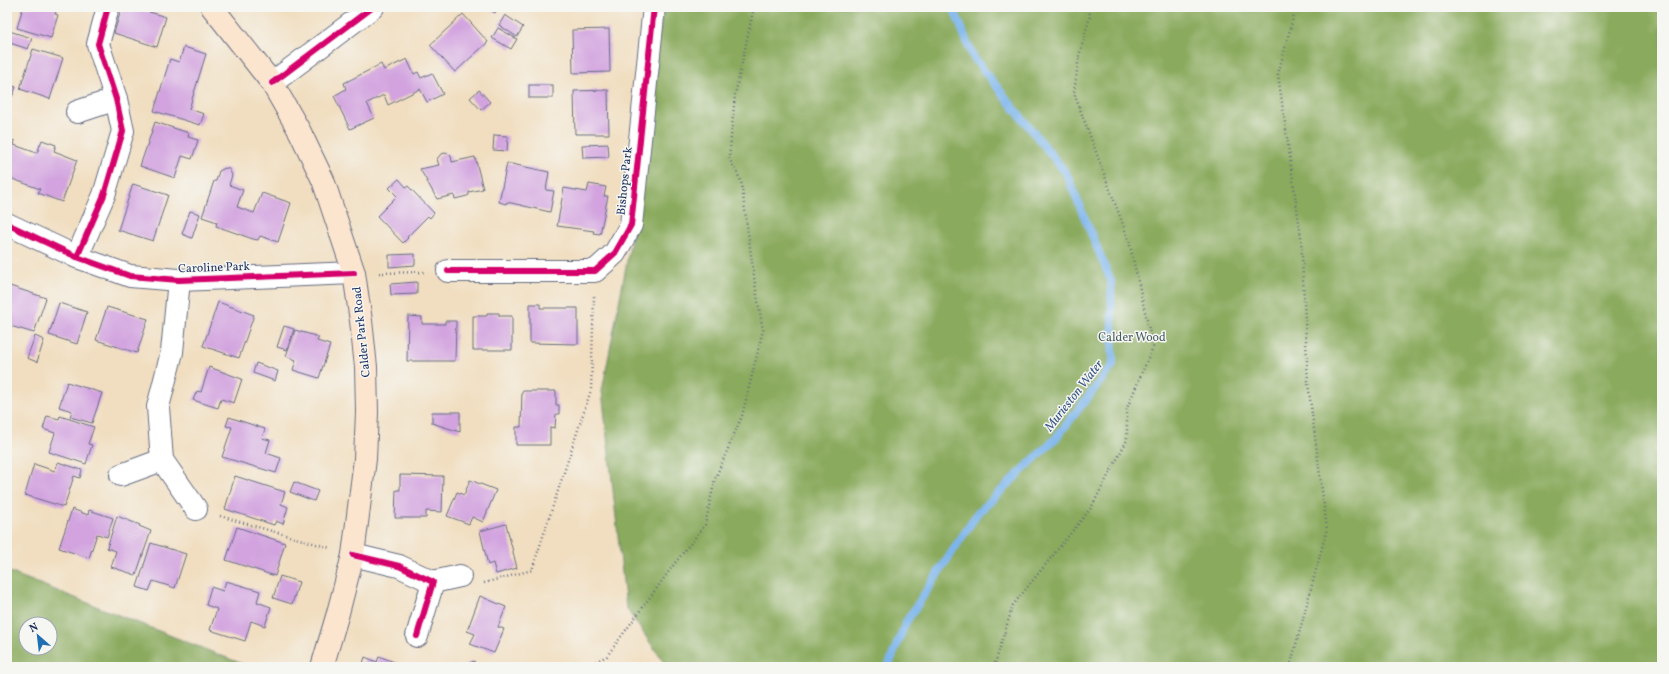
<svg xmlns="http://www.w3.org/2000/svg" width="1669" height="674" viewBox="0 0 1669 674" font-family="Vollkorn,serif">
<rect width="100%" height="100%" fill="#f6f6f2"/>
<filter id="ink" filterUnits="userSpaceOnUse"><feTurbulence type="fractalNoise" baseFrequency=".025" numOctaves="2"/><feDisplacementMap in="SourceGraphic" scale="8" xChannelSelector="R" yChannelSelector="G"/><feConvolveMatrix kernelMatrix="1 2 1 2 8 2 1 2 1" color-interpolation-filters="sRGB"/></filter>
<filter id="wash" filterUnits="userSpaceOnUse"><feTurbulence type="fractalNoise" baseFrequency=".012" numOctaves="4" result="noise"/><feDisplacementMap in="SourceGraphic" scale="16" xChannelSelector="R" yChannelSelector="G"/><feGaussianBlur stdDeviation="0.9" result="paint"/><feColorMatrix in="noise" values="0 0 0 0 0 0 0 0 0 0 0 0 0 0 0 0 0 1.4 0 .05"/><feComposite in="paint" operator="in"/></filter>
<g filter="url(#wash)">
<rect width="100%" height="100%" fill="#f1dec0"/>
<g fill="#8aaa5d" stroke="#526c5e" fill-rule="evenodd">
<polygon points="663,7 1662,7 1662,667 667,667 626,608 602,391 634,225"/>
<path d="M7,571L250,667H7ZM26,624H50V648H26Z"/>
</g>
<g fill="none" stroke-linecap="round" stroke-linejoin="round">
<polyline stroke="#7db5ed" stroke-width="8" points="888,667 906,622 977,514 1056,438 1113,365 1111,281 1066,173 973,57 953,7"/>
</g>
<g id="blocks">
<g fill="#d2a3df">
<polygon points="23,7 58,7 55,14 58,15 51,38 17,28"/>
<polygon points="122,7 133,7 166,17 157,47 114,33"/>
<polygon points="485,7 499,7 495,13"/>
<polygon points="463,14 488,42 455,72 430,45"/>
<polygon points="505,15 523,27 517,37 499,25"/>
<polygon points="498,28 517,39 511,49 492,38"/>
<polygon points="609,29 610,72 573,73 572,30"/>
<polygon points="9,31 32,38 28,49 7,42"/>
<polygon points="184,47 206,54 189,109 204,114 200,125 154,111 170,59 179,62"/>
<polygon points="33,49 63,58 50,99 20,89"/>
<polygon points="407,59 414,74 418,72 421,78 432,73 443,94 427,102 420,89 388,105 384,95 367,103 374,118 350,129 334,96 346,89 344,83 354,78 381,64 384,70"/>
<polygon points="7,84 16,87 12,97 7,95"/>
<rect x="529" y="85" width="24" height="13"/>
<polygon points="479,90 490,102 481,110 470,98"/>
<polygon points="608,90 609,134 575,134 574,91"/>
<polygon points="155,122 189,133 188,137 198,140 192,159 182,156 175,178 140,166"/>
<polygon points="494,135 508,136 507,151 493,150"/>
<polygon points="7,139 15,141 14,145 37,153 42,140 56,145 54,151 77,160 62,202 38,193 40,189 7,177"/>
<polygon points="608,144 609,157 583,158 582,145"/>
<polygon points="446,153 451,156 452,162 475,157 483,189 469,192 469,195 467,196 455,199 454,195 437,199 420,169 439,165 437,159 441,154"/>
<polygon points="507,163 549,172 546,190 554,191 550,212 507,202 506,204 499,202"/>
<polygon points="225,168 229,169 232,175 229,185 243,190 237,207 254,213 262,193 291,203 278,242 260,236 258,240 253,239 216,226 217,222 202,217 214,181 216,181 219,171"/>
<polygon points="399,179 406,187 408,186 434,213 430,218 428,216 407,237 408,238 403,243 377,216 397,196 389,188"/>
<polygon points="133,184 168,195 153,241 118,230"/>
<polygon points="589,184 606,187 604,196 608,196 600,234 593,233 594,231 557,226 564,188 587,192"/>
<polygon points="190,211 200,214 192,238 182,234"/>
<polygon points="415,254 415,265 389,267 389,255"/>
<polygon points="417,282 417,294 391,295 390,284"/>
<polygon points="7,285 46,298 34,333 7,325"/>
<polygon points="218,302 254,315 239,358 203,346"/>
<polygon points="59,303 87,312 77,344 49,335"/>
<polygon points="530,304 540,304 540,308 578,308 578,344 530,343"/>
<polygon points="107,307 148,319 137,353 96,340"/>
<polygon points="487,313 499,313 499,316 512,316 512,350 473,350 473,316 487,316"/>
<polygon points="408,316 422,317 422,324 445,324 445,321 456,321 455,361 407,361"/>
<polygon points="284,326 294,329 287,350 277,347"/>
<polygon points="295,330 319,337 317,341 330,345 319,378 293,370 296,360 286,356"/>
<polygon points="35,336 44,340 37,362 27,358"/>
<polygon points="256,363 278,371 275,381 253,373"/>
<polygon points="209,367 242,379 234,403 221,399 218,408 193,400 197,391 201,392"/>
<polygon points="67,382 102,393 92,423 70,417 72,411 59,407"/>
<polygon points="522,391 556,391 556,405 559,405 559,414 556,414 555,428 550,427 550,445 516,445 516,427 521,427"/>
<polygon points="432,412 460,412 460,432 432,423"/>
<polygon points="47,416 59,419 60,416 94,427 88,444 92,445 86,464 49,452 55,433 43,429"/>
<polygon points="229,417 265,429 262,438 270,440 266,453 281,458 276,473 222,457 232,427 226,426"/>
<polygon points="58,462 82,470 80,478 74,476 64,507 25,495 34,464 55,471"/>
<polygon points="400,475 443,476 442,512 426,511 426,518 395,518 396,490 400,490"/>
<polygon points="235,476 285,492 281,504 288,507 283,524 276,521 274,525 225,509"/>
<polygon points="470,480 496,490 483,522 472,517 469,524 447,516 457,492 464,495"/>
<polygon points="294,482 318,491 314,501 290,492"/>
<polygon points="72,509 88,515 89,510 113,518 107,537 97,534 89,558 59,548"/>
<polygon points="117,516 140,525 139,526 151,531 136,575 111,567 116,551 107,548"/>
<polygon points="506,524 517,568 496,574 493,563 488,565 480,531"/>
<polygon points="237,527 285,543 275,576 226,560"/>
<polygon points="151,543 186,554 175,588 153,581 149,591 137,587"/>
<polygon points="280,576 299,582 292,604 273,598"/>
<polygon points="226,581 260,591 257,602 271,607 265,626 251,621 245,641 210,630 217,609 206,605 211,587 223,591"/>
<polygon points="480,596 506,607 498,627 504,629 494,653 470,644 475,634 467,631"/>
<polygon points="379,656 399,664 398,667 362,667 365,657 377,662"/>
<polygon points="474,661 476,667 461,667"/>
</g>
</g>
</g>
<g filter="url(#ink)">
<use href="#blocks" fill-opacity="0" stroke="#666c80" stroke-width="1"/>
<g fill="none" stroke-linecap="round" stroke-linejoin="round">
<defs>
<g id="minor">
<polyline points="272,83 373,7"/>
<polyline points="77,112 116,99"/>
<polyline points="7,224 77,257 130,276 179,280 354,273"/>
<polyline points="77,257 104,195 123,131 116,99 98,44 108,7"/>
<polyline points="448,271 595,271 615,253 631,225 654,7"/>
<polyline points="179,280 172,352 158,407 162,460 196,509"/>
<polyline points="121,475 162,460"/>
<polyline points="353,555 399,566 433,582 417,636"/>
<polyline points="433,582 460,576"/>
</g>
<polyline id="secondary" points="212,7 272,83 300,132 323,180 354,273 361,321 366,367 367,412 365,459 353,555 338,613 322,667"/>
</defs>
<use href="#minor" stroke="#666c80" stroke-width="24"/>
<use href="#secondary" stroke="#666c80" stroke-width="24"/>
<g stroke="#666c80" stroke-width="2.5" stroke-dasharray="1 3" stroke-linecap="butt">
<polyline points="379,273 424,272"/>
<polyline points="220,516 330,548"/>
<polyline points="484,583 532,570 591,390 594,296"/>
<polyline points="585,667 607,656 675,563 705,525 715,479 742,416 763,330 755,284 741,181 729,158 735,95 754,7"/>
<polyline points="994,667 1013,605 1091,508 1127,440 1127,408 1153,347 1129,241 1074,93 1079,56 1090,16 1089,7"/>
<polyline points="1290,667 1327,529 1308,383 1301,237 1278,74 1296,7"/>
</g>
<use href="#minor" stroke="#fff" stroke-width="22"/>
<use href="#secondary" stroke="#fce5cf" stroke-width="22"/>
<defs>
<g id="cycleway">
<polyline points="272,83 373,7"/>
<polyline points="7,224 77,257 130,276 179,280 354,273"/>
<polyline points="77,257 104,195 123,131 116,99 98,44 108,7"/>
<polyline points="448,271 595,271 615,253 631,225 654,7"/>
<polyline points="353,555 399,566 433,582 417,636"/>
</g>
</defs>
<use href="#cycleway" stroke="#f6f6f2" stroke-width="8"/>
<use href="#cycleway" stroke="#d6006c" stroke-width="6"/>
</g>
</g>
<g text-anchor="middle" stroke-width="3" stroke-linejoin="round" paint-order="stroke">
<g font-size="12" fill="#1b2f5e" stroke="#f6f6f2">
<text transform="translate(624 181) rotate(-84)" y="4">Bishops Park</text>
<text transform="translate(214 267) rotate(-2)" y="4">Caroline Park</text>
<text transform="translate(361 332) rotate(-96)" y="4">Calder Park Road</text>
</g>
<g font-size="12" fill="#475c61" stroke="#f6f6f2">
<text x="1132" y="341">Calder Wood</text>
</g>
<g font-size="13" font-style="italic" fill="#385789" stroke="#f6f6f2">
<text transform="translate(1073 395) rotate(-52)" y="5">Murieston Water</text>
</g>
</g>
<rect width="1669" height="674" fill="none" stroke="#f6f6f2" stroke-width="24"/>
<g transform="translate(38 636) rotate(332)"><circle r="19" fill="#f6f6f2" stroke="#9ea6b7"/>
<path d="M0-3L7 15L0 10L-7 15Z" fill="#1f6fb2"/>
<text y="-6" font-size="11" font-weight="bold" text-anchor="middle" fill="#1b2f5e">N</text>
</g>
</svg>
